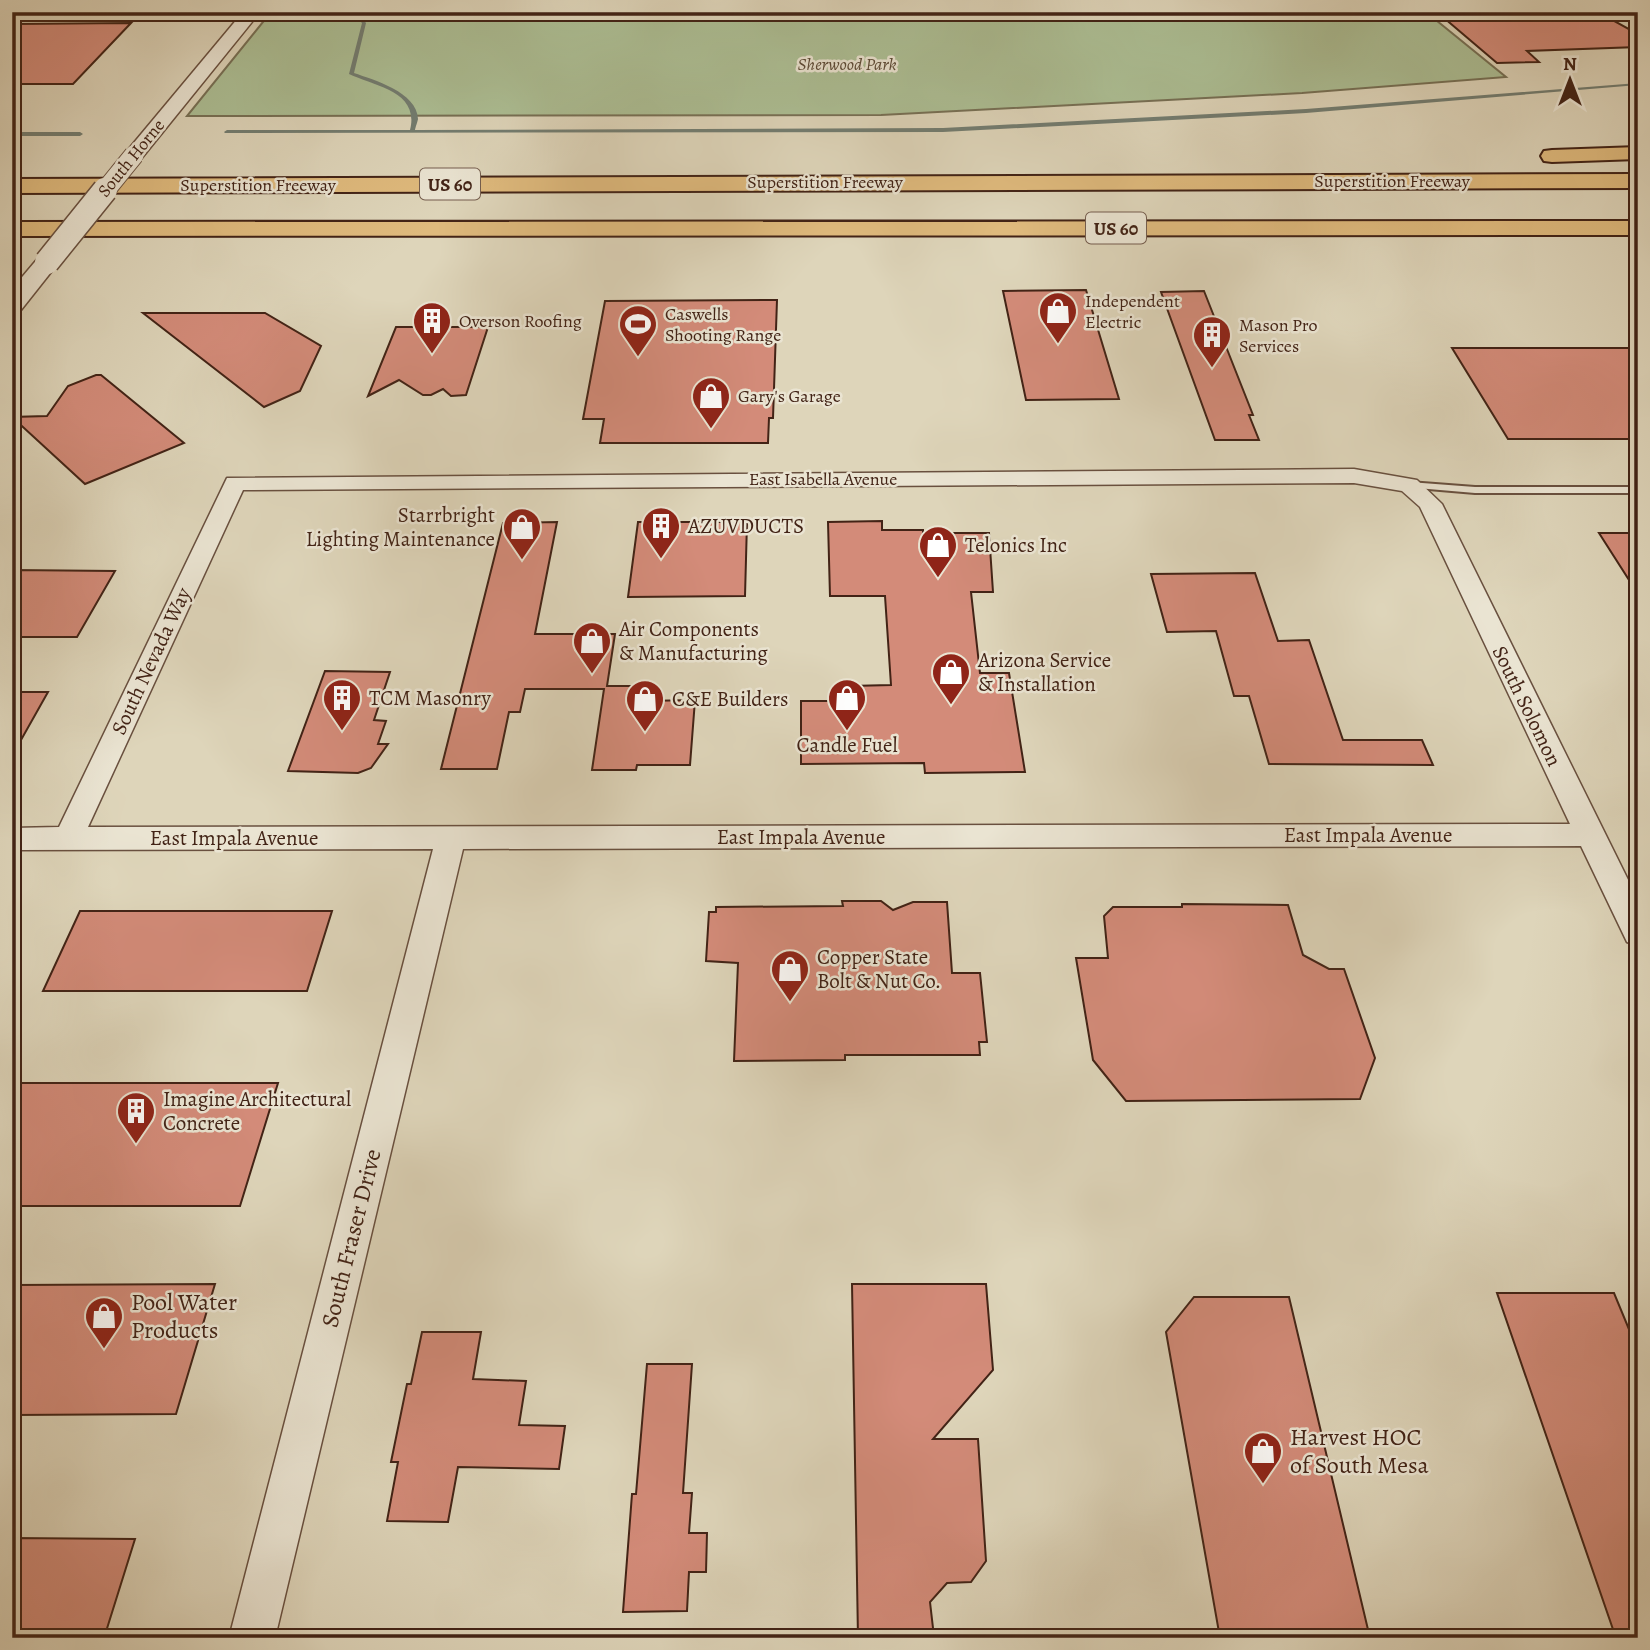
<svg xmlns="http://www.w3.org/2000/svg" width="1650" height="1650" viewBox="0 0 1650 1650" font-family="Alegreya,serif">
<rect width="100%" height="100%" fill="#ded5ba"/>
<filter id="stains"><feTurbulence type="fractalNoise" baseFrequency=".00286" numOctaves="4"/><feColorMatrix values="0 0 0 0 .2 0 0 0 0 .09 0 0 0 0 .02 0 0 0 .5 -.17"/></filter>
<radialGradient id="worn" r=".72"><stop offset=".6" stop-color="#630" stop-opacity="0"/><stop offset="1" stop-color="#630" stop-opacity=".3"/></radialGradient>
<polygon fill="#acbe94" stroke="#777055" stroke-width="2" points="271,12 1426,12 1506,77 1302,93 881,115 187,116"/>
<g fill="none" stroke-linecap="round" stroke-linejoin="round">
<g fill="#737d71" fill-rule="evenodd">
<path d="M352,16L361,17L366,23L354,73C374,80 417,92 418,119C418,120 415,129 415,130L943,128L1306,109L1638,83V85L1306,113L943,132L225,133L224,132L227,130H410C420,91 374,86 349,74L362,23L358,19L350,18Z"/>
<polygon points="12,132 80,132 83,134 80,136 12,136"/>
</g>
</g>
<g fill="#d38b79" stroke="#422316" stroke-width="2">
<polygon points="1437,12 1598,12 1638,34 1638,47 1527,51 1539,62 1497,63"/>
<polygon points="131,23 73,84 12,84 12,24"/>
<polygon points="1086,290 1119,399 1026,400 1003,291"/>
<polygon points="1204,291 1253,415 1249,415 1259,440 1215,440 1161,292"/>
<polygon points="777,300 773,418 769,418 768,443 600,443 604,419 583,419 605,301"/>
<polygon points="143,313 265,313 321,346 300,391 264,407"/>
<polygon points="396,327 488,327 466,395 451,396 443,389 431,395 423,395 399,380 368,396"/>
<polygon points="1452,348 1638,348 1638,439 1508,439"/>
<polygon points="96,375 101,375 184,443 85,484 12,417 47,416 68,386"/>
<polygon points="882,521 882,530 923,530 923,533 989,533 993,592 971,592 980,673 1009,673 1025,772 925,773 924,763 801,764 801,701 850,701 850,686 891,685 885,596 830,596 828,522"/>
<polygon points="557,522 535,634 615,634 607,686 646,686 644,701 695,700 690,765 637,765 636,770 592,770 604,689 525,689 520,712 509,712 497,769 441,769 503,523"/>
<polygon points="638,522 747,522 745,596 628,597"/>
<polygon points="1599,533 1638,533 1638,594"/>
<polygon points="12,570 115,571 77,637 12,637"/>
<polygon points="1255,573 1278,641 1309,640 1343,740 1422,740 1433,765 1269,764 1249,696 1234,696 1216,631 1167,632 1151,574"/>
<polygon points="325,671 390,672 374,720 386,721 378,744 388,744 371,768 358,773 288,771"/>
<polygon points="12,692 48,692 12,756"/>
<polygon points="842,901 881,901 893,910 913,902 947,902 952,973 980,973 987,1042 979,1042 980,1055 845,1055 845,1060 734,1061 738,963 706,961 709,912 716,912 716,907 843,906"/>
<polygon points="1182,904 1288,905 1303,955 1329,969 1344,969 1375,1058 1360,1099 1126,1101 1093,1060 1076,958 1108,958 1104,916 1113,907 1182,907"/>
<polygon points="80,911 332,911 307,991 43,991"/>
<polygon points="12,1083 278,1083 240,1206 12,1206"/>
<polygon points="215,1284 176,1414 12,1415 12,1285"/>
<polygon points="852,1284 986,1284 993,1370 933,1439 978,1439 986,1561 971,1582 947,1583 930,1602 933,1628 926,1638 858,1638"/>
<polygon points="1497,1293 1614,1293 1638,1351 1638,1638 1616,1638"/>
<polygon points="1194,1297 1289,1297 1370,1638 1220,1638 1166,1332"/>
<polygon points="422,1332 481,1332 473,1379 526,1381 519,1425 565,1426 559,1469 458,1467 448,1522 387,1521 398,1462 391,1462 407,1384 411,1384"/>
<polygon points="647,1364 692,1364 683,1493 692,1493 689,1533 707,1533 706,1572 689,1572 687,1611 623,1612 632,1494 636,1494"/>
<polygon points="12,1538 135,1539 104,1638 12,1638"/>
</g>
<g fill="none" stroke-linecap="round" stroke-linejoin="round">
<defs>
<polygon id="service" points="1409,482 1475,487 1638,487 1638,493 1475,493 1405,487 1405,483"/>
<path id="minor" d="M1354,469L1417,480L1442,504L1638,900V946L1627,942L1581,846L463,849L275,1638H229L433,849L12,850V828L59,827L227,478ZM1354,483L1402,491L1420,507L1570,824L88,827L243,490Z"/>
<g id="tertiary">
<polygon points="243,12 260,12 141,159 127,159 124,155 127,151"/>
<polygon points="47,255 55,257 59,262 21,310 12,312 12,289 39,257"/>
</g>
<g id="motorway">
<polygon points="1638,147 1638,159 1552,162 1544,161 1541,156 1544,151 1552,150"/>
<polygon points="1638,174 1638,188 12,193 12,179"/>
<polygon points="1638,221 1638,235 12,236 12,222"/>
</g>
</defs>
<use href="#service" stroke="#69503f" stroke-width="4"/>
<use href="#minor" stroke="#69503f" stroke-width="3"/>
<use href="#tertiary" stroke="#69503f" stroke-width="3"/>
<use href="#motorway" stroke="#422316" stroke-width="4"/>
<use href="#service" fill="#eae4d2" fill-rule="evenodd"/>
<use href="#minor" fill="#eae4d2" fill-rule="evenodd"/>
<use href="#tertiary" fill="#eae4d2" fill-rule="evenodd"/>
<use href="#motorway" fill="#dfba7d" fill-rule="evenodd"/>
<defs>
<polyline id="tertiary-bridge-far1" points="104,192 134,155"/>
<polyline id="tertiary-bridge" points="47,262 105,190"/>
</defs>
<use href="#tertiary-bridge-far1" stroke="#69503f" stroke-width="21" stroke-linecap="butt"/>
<use href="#tertiary-bridge" stroke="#69503f" stroke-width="27" stroke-linecap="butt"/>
<use href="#tertiary-bridge-far1" stroke="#eae4d2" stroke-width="19"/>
<use href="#tertiary-bridge" stroke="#eae4d2" stroke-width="24"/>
</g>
<defs>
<symbol id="shop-pin" viewBox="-11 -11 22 30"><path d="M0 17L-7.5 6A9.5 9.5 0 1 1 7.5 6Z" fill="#8f2418" stroke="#eae4d2"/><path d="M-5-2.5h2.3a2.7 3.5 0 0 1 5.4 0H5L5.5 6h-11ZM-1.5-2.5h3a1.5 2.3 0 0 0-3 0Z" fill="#fff"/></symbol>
<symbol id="building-pin" viewBox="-11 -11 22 30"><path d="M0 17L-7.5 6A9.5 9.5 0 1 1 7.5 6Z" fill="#8f2418" stroke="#eae4d2"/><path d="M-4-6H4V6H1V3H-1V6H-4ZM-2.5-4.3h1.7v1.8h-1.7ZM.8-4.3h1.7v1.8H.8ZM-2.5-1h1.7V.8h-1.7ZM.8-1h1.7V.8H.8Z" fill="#fff"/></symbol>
<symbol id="stadium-pin" viewBox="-11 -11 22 30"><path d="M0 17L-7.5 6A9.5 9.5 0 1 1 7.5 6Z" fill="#8f2418" stroke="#eae4d2"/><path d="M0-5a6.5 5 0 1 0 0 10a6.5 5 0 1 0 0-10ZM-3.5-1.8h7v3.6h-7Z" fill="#fff"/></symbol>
</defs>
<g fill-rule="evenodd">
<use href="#shop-pin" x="1036" y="289" width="44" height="60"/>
<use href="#building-pin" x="410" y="299" width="44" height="60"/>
<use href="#stadium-pin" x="616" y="302" width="44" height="60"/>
<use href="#building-pin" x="1190" y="313" width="44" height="60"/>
<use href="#shop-pin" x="689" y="374" width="44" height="60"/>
<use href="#building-pin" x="639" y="504" width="44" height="60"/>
<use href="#shop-pin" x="500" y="505" width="44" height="60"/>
<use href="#shop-pin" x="916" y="523" width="44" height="60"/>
<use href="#shop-pin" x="570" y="619" width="44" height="60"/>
<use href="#shop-pin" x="929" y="650" width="44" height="60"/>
<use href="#building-pin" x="320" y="676" width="44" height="60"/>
<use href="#shop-pin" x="825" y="676" width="44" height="60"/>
<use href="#shop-pin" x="623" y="677" width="44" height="60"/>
<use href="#shop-pin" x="768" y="947" width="44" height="60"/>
<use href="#building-pin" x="114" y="1089" width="44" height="60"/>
<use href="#shop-pin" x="82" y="1294" width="44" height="60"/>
<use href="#shop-pin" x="1241" y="1429" width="44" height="60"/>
</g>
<g text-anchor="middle" stroke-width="5" stroke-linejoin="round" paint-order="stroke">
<g font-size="18" font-style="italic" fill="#5c4a36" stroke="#eae4d2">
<text x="847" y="70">Sherwood Park</text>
</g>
<g font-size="18" fill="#422316" stroke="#eae4d2">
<text transform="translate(131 158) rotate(-51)" y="6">South Horne</text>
<text x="1392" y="187">Superstition Freeway</text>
<text x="825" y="188">Superstition Freeway</text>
<text x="258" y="191">Superstition Freeway</text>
<text x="823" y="485">East Isabella Avenue</text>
</g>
<g font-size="18" fill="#422316" stroke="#eae4d2" text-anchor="start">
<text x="1085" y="307">Independent<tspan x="1085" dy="21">Electric</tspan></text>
<text x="665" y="320">Caswells<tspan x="665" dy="21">Shooting Range</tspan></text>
<text x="459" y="327">Overson Roofing</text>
<text x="1239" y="331">Mason Pro<tspan x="1239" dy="21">Services</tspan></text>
<text x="738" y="402">Gary's Garage</text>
</g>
<g fill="#eae4d2" stroke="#745d4e" stroke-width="2">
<rect x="420" y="168.5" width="60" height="31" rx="5"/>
<rect x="1086" y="212.5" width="60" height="31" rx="5"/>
</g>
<g font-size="19" font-weight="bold" fill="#422316">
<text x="450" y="191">US 60</text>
<text x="1116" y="235">US 60</text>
</g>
<g font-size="21" fill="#422316" stroke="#eae4d2" text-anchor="start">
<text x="495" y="522" text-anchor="end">Starrbright<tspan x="495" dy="24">Lighting Maintenance</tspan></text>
<text x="688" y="533">AZUVDUCTS</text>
<text x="965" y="552">Telonics Inc</text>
<text x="619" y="636">Air Components<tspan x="619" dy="24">&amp; Manufacturing</tspan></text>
<text x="978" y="667">Arizona Service<tspan x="978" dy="24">&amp; Installation</tspan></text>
<text x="369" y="705">TCM Masonry</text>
<text x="672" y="706">C&amp;E Builders</text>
<text x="847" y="752" text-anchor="middle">Candle Fuel</text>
<text x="817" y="964">Copper State<tspan x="817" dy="24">Bolt &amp; Nut Co.</tspan></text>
<text x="163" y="1106">Imagine Architectural<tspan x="163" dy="24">Concrete</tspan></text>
</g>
<g font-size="21" fill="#422316" stroke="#eae4d2">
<text transform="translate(151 661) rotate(-65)" y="7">South Nevada Way</text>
<text transform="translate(1527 706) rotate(64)" y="7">South Solomon</text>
<text x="1368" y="842">East Impala Avenue</text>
<text x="801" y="844">East Impala Avenue</text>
<text x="234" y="845">East Impala Avenue</text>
</g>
<g font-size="24" fill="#422316" stroke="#eae4d2">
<text transform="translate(351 1238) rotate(-76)" y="8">South Fraser Drive</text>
</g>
<g font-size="24" fill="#422316" stroke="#eae4d2" text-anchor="start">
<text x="131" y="1310">Pool Water<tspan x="131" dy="28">Products</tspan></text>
<text x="1290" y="1445">Harvest HOC<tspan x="1290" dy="28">of South Mesa</tspan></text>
</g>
</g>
<rect width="1650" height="1650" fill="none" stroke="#ded5ba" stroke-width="42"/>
<rect x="14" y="14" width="1622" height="1622" fill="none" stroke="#422316" stroke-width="3.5"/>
<rect x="21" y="21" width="1608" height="1608" fill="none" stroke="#422316" stroke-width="2"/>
<g transform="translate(1570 80)" stroke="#eae4d2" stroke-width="5" paint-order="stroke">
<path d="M0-5L12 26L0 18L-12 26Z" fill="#422316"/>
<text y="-10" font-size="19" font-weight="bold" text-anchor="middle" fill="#422316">N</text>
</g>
<rect width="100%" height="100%" filter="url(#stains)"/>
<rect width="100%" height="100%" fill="url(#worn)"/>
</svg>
